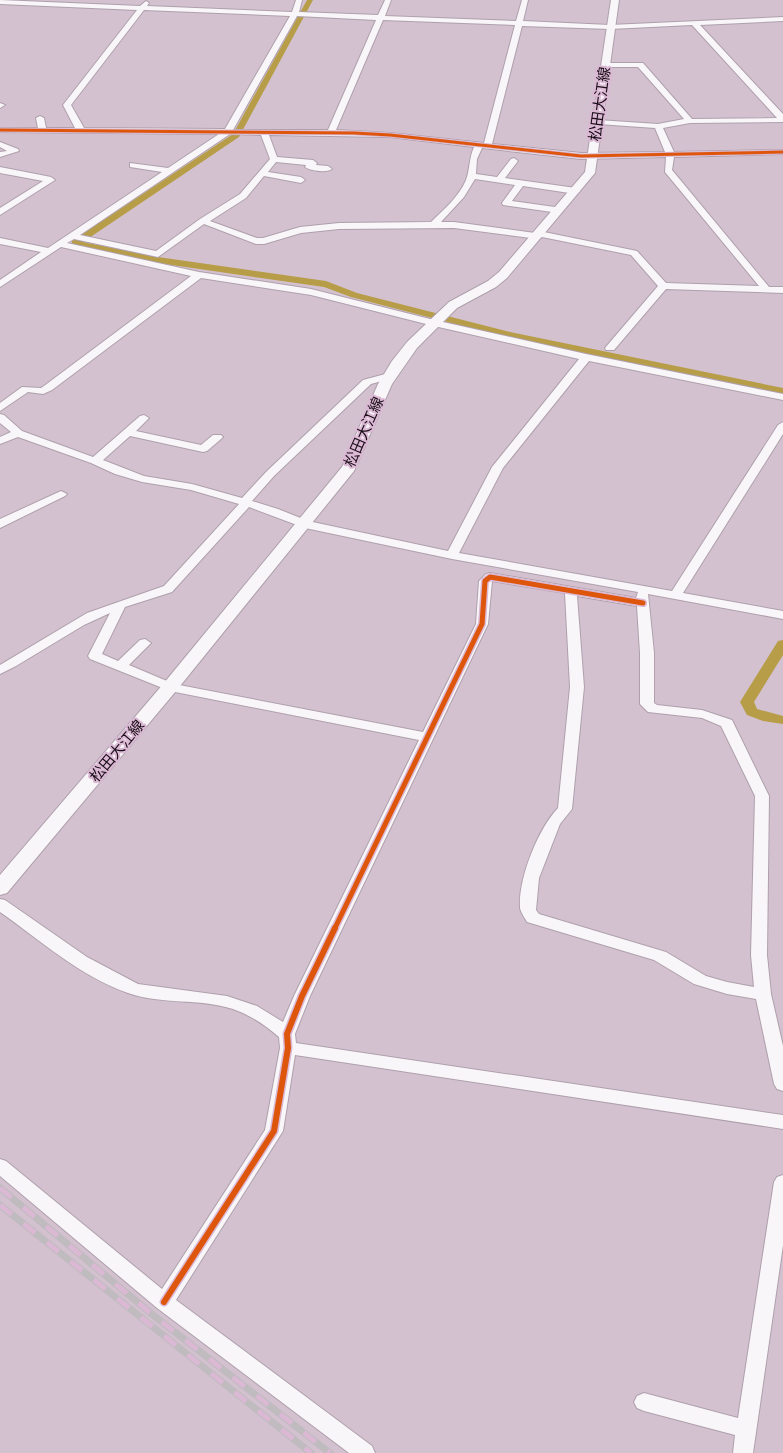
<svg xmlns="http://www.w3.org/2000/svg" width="783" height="1453" viewBox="0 0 783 1453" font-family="Inter,'Noto Sans JP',sans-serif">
<rect width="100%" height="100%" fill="#d3c1d0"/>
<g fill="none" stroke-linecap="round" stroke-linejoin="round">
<g fill="#b79d47" fill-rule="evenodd">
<polygon points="307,0 313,0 239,137 83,242 158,257 326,281 357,293 510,332 783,388 783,394 509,338 351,297 324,287 158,263 72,245 72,241 233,134"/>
<polygon points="783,640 783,655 754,702 757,709 783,716 783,724 763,721 747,715 740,702 778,641"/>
</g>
<defs>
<g id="minor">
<path d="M0,0L140,6L146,1L149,3L147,6L292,12L296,0H302L299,12L378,15L385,0H391L385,16L516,21L522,0H528L523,21L610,25L783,17V21L700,25L783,114V122L690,123L663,128L674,152L783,150V154L674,157L672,170L769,287H783V293L666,289L614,350H606L605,348L658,286L631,255L542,237L538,239L454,228L339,229L301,233L264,244H256L204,224L158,257L74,239L67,243L199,272L311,289L434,320L586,354L783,394V400L589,361L503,468L459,553L672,591L778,425L783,422V434L683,593L783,611V619L648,594L654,653V703L657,705L702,710L732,720L769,796L767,955L771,994L783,1046V1091L777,1089L774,1084L756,999L727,994L694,984L654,960L527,922C525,918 521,913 520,908C518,879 538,829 558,808L570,687L565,593L492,581L488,624L310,996L295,1034L296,1043L783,1115V1129L295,1055L283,1131L176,1300L372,1446L375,1453H349L157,1308L0,1176V1159L6,1161L162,1289L265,1130L280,1048L279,1037C265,1025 250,1015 233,1009C199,998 162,1005 128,993C81,977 40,940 0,912V899L5,900L87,957L138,984L227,996L257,1006L283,1022L294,996L419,740L170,691L90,659L88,656L110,613L84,625L16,666L0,674V665L87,613L164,586L239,504L191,490L142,482L115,474L91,463L18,437L0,444V437L11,432L0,423V414L4,415L22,431L93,457L140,416L144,415L149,418L136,431L201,445L213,435H221L223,437L221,439L207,451L203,452L130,436L103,460L144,476L192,484L242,498L266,472L363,380L389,373L393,374L394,376L393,378L371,384L274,476L252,501L278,509L308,521L448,551L492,467L579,359L434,326L311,295L201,278L52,390L43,394L28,392L0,411V403L22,387L41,388L44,386L191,276L61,247L0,287V280L41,252L0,244V238L48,248L162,172L130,167V163L168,168L219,134L0,132V128H38L36,118L40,116L44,118L46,128H75L63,105L137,10L0,4ZM144,10L290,16L225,129L84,128L71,105ZM297,16L376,20L328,130H233ZM383,20L515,25L484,143L390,133L336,130ZM692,25L777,118L692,119L643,63H606L602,65L603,67H638L684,119L658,124L598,120L594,122L598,124L655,128L665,152L581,153L492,144L522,26L610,29ZM230,134L261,135L270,159L240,194L200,219L156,251L80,235ZM269,135L390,137L474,147C469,158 470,169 466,180C459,197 443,210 431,222L339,223L300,227L263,238H257L210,221L246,198L264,176L301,183L305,180L301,177L268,172L276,162L306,165L305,167C311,171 326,173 332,169L328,166L316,165L317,163L313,160L277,157ZM482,148L581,159L666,157L665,172L759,286L666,283L637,251L539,231L535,233L454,222H441L464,197L475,179L515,185L502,203L503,205L559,213L563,210L562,208L512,201L523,186L576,194L580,191L576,188L505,178L518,161L514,158L511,159L497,177L476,174L477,159ZM249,507L305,528L452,559L638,592L636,598L490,573L486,574L479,581L476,624L423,732L174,684L129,665L151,643L145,639L140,640L118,661L102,654L125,607L172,592ZM577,596L637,606L640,653V704L648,712L702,718L721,726L755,796L751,955L754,987L727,982L706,976L666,952L539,914L536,910L539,878L560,824L572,809L584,687Z"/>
<polygon points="0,103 5,105 0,108"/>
<polygon points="0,142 18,149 19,151 0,157 0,152 7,151 0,147"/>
<polygon points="0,167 51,177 55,180 0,215 0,208 43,181 0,173"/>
<polygon points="61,491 67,494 65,496 0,528 0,519"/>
<polygon points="783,1175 783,1245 753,1453 733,1453 735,1435 644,1411 637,1408 634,1402 637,1396 644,1393 738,1418 774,1182 777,1177"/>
</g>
<polygon id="major" points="611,0 619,0 595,173 507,278 496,287 457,308 417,348 392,384 354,471 176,691 7,893 0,895 0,875 164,683 342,467 378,384 392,361 407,342 449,302 488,281 499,272 585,172"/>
</defs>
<use href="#minor" stroke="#afa0ac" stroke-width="2"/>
<use href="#major" stroke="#afa0ac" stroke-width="2"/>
<use href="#minor" fill="#f8f6f8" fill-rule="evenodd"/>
<use href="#major" fill="#f8f6f8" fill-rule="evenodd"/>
<defs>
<g id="rail">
<polyline points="0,1188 153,1315 330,1453"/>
<polyline points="0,1205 311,1453"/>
</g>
</defs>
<use href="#rail" stroke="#bfbbbf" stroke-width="7"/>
<use href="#rail" stroke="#dbb9d4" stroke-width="5" stroke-dasharray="15" stroke-linecap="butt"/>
<defs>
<polyline id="cycleway-far2" points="0,130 354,133 390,135 581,156 783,152"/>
<polyline id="cycleway-far1" points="334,930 482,624 485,581 490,577 643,603"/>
<polyline id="cycleway" points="164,1302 274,1131 288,1048 287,1034 302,996 335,928"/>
</defs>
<use href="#cycleway-far2" stroke="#dbb9d4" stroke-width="5"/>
<use href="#cycleway-far1" stroke="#dbb9d4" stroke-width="8"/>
<use href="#cycleway" stroke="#dbb9d4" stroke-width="9"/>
<use href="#cycleway-far2" stroke="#de550c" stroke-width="3"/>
<use href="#cycleway-far1" stroke="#de550c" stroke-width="5"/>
<use href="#cycleway" stroke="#de550c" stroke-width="6"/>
</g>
<g text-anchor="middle" stroke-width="4" stroke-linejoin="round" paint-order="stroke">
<g font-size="15" fill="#180c16" stroke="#dbb9d4">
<text transform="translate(600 104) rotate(-82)" y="5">松田大江線</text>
<text transform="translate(364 432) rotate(-66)" y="5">松田大江線</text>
<text transform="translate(117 751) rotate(-50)" y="5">松田大江線</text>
</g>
</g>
</svg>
